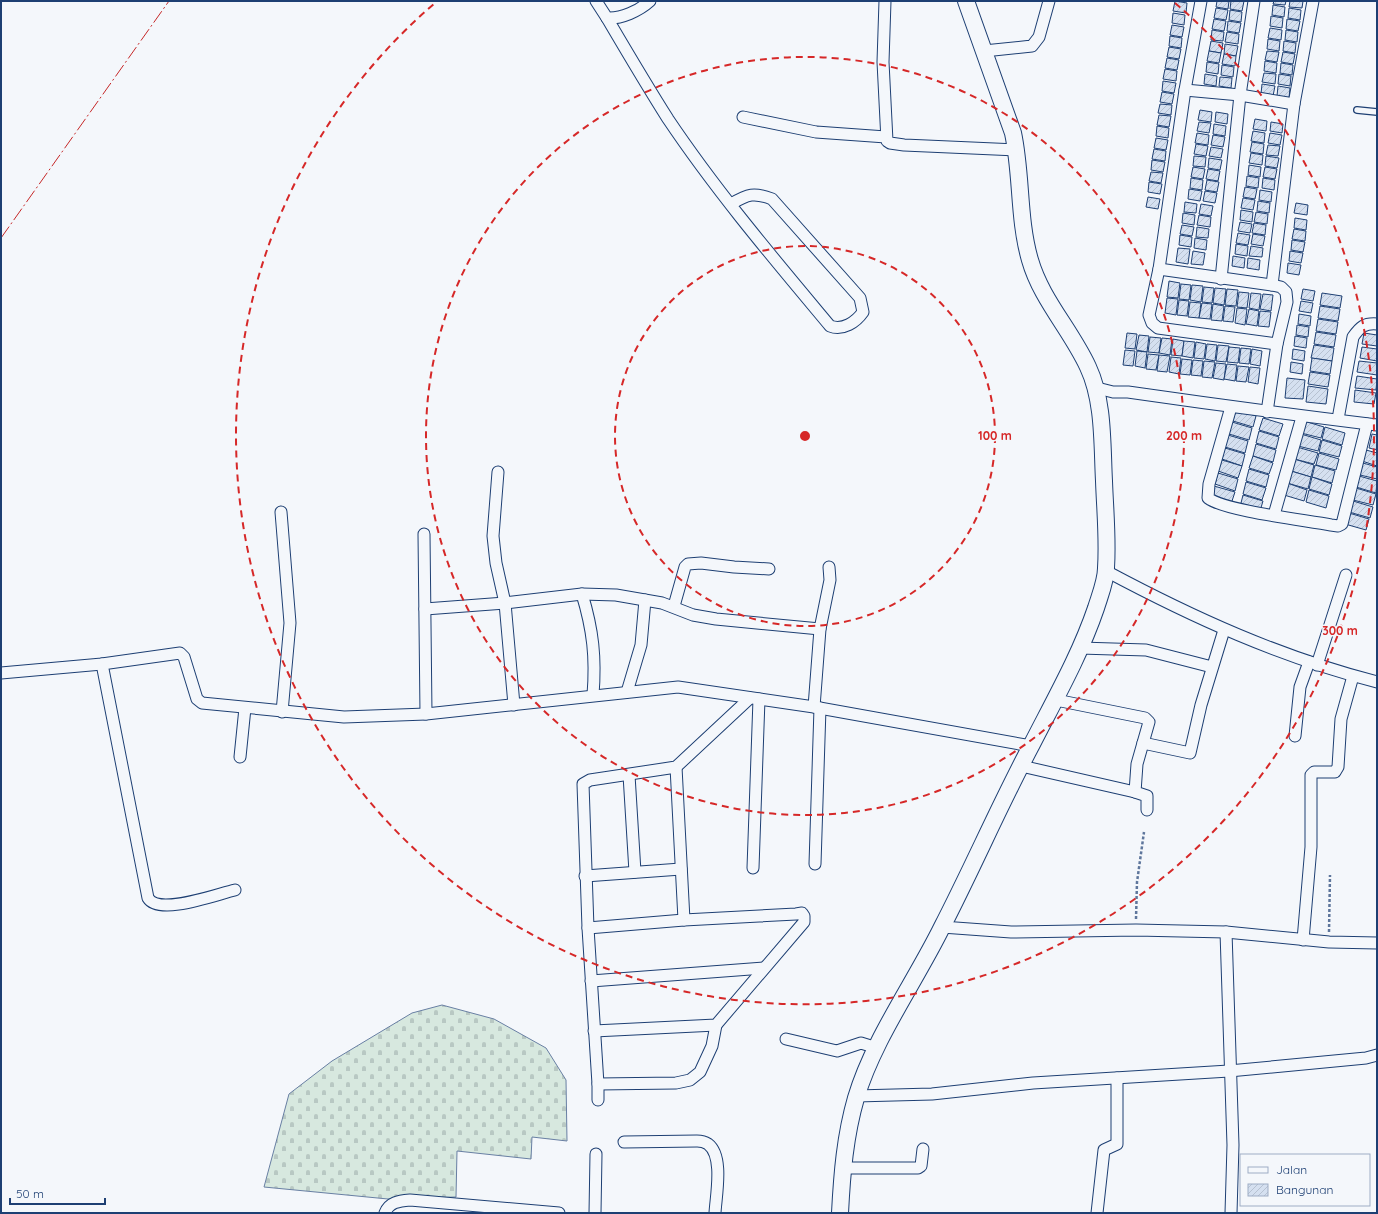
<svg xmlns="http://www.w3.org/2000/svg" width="1378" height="1214" viewBox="0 0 1378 1214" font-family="Quicksand,sans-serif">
<defs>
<pattern id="cemetery-stones" width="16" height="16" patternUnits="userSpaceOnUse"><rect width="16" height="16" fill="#d7e8df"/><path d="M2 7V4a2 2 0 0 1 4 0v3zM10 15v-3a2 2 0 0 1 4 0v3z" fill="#b8c8c3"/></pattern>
<pattern id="building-hatch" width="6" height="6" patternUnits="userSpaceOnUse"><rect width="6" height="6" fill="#d5e0f0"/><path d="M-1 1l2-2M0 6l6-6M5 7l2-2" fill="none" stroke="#b6c1d1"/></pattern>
</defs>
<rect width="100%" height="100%" fill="#f4f7fb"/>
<polygon fill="url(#cemetery-stones)" stroke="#687fa3" points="442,1005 494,1019 546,1048 566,1080 567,1141 532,1137 531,1159 457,1151 456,1197 388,1199 264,1187 289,1094 332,1061 412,1013"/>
<g fill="url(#building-hatch)" stroke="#1d3f73">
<polygon points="1175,1 1187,3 1186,13 1173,11"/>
<polygon points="1217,1 1229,1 1228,9 1216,7"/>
<polygon points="1231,1 1244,1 1242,11 1230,9"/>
<polygon points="1274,1 1286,1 1285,5 1273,4"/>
<polygon points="1290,1 1303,1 1302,8 1289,7"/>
<polygon points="1273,5 1285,7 1284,17 1272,15"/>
<polygon points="1216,8 1228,10 1226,20 1214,18"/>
<polygon points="1289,8 1301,10 1300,20 1288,18"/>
<polygon points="1230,10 1242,12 1241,22 1229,20"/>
<polygon points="1173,13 1185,15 1184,25 1172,23"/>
<polygon points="1271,16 1283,18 1282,28 1270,26"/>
<polygon points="1214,19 1226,21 1224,31 1212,29"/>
<polygon points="1287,19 1300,21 1298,31 1286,29"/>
<polygon points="1228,21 1241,23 1239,33 1227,31"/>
<polygon points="1172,25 1184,27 1182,37 1170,35"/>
<polygon points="1270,28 1282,30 1281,40 1268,38"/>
<polygon points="1212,30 1224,32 1223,41 1211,40"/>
<polygon points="1286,30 1298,32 1297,42 1285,40"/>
<polygon points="1227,32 1239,34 1238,44 1225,42"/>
<polygon points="1170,36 1182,38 1181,48 1169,46"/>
<polygon points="1268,39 1280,41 1279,51 1267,49"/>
<polygon points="1211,41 1223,43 1221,53 1209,51"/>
<polygon points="1284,41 1296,43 1295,53 1283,51"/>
<polygon points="1225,44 1238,46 1236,56 1224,54"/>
<polygon points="1169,47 1181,49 1179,59 1167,57"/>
<polygon points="1209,51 1221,53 1219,63 1207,61"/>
<polygon points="1267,51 1279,52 1277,62 1265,60"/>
<polygon points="1283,52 1295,54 1293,64 1281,62"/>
<polygon points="1224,54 1236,56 1235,66 1222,64"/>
<polygon points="1167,58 1179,60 1177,70 1165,68"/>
<polygon points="1265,61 1277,63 1276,73 1264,71"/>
<polygon points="1207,62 1219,64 1218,74 1206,72"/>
<polygon points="1281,63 1293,65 1292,75 1280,73"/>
<polygon points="1222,65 1234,67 1233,77 1221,75"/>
<polygon points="1165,69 1177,71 1176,81 1163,79"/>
<polygon points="1264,73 1276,74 1275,84 1262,82"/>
<polygon points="1205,74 1217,76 1216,86 1204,84"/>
<polygon points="1279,74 1291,76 1290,86 1278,84"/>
<polygon points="1220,77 1232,78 1231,88 1219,86"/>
<polygon points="1163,81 1176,83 1174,93 1162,91"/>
<polygon points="1262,84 1275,86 1273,96 1261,94"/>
<polygon points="1278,86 1290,88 1289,98 1277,96"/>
<polygon points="1162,92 1174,94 1172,104 1160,102"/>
<polygon points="1160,104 1172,105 1171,115 1158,113"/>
<polygon points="1200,110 1212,112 1211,122 1198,120"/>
<polygon points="1216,112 1228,114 1227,124 1215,122"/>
<polygon points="1159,115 1171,116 1169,127 1157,125"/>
<polygon points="1255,119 1267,121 1266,131 1253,129"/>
<polygon points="1199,122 1211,123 1209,133 1197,131"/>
<polygon points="1271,122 1283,124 1282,133 1270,131"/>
<polygon points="1214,124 1226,126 1225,136 1213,134"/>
<polygon points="1157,126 1169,128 1168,138 1156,136"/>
<polygon points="1253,131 1265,133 1264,143 1251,141"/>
<polygon points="1197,133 1209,135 1208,145 1195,143"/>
<polygon points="1270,133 1282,135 1280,145 1268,143"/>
<polygon points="1213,135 1225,137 1223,147 1211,145"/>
<polygon points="1156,138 1168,140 1166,150 1154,148"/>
<polygon points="1252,142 1264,144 1263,154 1250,152"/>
<polygon points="1196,144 1208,146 1206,156 1194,154"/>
<polygon points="1268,145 1280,146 1278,156 1266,155"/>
<polygon points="1211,147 1223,149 1221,158 1209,156"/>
<polygon points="1154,149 1166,151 1165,161 1152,159"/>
<polygon points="1251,153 1263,155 1262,165 1249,163"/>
<polygon points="1194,156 1206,157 1205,167 1193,166"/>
<polygon points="1266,156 1279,158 1277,168 1265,166"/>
<polygon points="1209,158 1222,160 1220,170 1208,168"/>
<polygon points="1152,160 1165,162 1163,172 1151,170"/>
<polygon points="1249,165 1261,167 1260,177 1248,175"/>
<polygon points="1193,167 1205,169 1203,179 1191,177"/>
<polygon points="1265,167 1277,169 1275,179 1263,177"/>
<polygon points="1208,169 1220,171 1218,181 1206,179"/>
<polygon points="1151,172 1163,173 1161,183 1149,181"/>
<polygon points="1247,176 1259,178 1258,188 1246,186"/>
<polygon points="1191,178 1203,180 1202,190 1190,188"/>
<polygon points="1263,178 1275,180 1274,190 1262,188"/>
<polygon points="1207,180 1219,182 1217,192 1205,190"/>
<polygon points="1149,182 1162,184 1160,194 1148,192"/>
<polygon points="1245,187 1257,189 1255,199 1243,197"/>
<polygon points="1189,189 1202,191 1200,201 1188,199"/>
<polygon points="1260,190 1272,192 1271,202 1259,200"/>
<polygon points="1205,191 1217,193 1215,203 1203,201"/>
<polygon points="1148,197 1160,199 1158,209 1146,207"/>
<polygon points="1243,198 1255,200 1253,210 1241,208"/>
<polygon points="1258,201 1270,203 1269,213 1257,211"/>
<polygon points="1185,202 1197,204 1196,213 1184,212"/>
<polygon points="1296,203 1308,205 1307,215 1294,213"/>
<polygon points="1201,204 1213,206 1211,216 1199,214"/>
<polygon points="1241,210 1253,212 1252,222 1240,220"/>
<polygon points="1256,212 1268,214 1267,224 1254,222"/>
<polygon points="1183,213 1195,215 1194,225 1182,223"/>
<polygon points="1199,215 1211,217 1210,227 1197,225"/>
<polygon points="1295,218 1307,220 1306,230 1294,228"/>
<polygon points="1240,222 1252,224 1250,233 1238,231"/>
<polygon points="1254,223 1266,225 1265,235 1252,233"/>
<polygon points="1182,225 1194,227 1192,236 1180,234"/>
<polygon points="1197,227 1209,229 1208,238 1196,237"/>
<polygon points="1294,229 1306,231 1305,241 1292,239"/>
<polygon points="1238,233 1250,235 1248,245 1236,243"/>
<polygon points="1253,234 1265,236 1263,246 1251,244"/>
<polygon points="1180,235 1192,237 1191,247 1179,245"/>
<polygon points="1195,238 1207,240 1206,250 1194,248"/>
<polygon points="1292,240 1305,242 1303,252 1291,250"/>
<polygon points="1236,244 1248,246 1247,256 1235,254"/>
<polygon points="1251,246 1263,248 1262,257 1249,256"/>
<polygon points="1178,248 1190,249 1188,264 1176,262"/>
<polygon points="1193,251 1205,253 1203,265 1191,264"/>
<polygon points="1290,251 1303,253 1301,263 1289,261"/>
<polygon points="1233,256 1245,258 1244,268 1232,266"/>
<polygon points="1248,258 1260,260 1259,270 1247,268"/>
<polygon points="1288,263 1301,265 1299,275 1287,273"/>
<polygon points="1169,281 1180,283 1178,298 1167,297"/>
<polygon points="1181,284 1191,285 1189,300 1179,299"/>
<polygon points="1192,285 1203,286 1201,302 1190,300"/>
<polygon points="1204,287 1214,288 1212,303 1202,302"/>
<polygon points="1215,288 1226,289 1224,305 1213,303"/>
<polygon points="1227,289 1238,290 1236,306 1225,305"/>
<polygon points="1303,289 1315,291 1313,301 1301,299"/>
<polygon points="1239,292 1249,293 1247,308 1237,307"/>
<polygon points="1251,293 1261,294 1259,310 1249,308"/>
<polygon points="1322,293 1342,296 1340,308 1320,305"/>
<polygon points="1263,294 1273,295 1271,311 1260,309"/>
<polygon points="1167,298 1178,299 1176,315 1165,313"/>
<polygon points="1179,300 1189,301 1187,316 1177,315"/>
<polygon points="1301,301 1313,303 1311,313 1299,311"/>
<polygon points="1190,302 1201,303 1199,318 1188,317"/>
<polygon points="1202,303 1212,304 1210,319 1199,318"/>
<polygon points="1213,304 1224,306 1222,321 1211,320"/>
<polygon points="1225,306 1235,307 1233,322 1223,321"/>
<polygon points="1320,306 1340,309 1338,321 1318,318"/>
<polygon points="1237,308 1247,309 1245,325 1235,323"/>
<polygon points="1249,309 1259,311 1257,326 1246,324"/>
<polygon points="1260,311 1271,312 1269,327 1258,326"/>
<polygon points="1299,314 1311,316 1310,326 1298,324"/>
<polygon points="1318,319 1338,322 1336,334 1316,331"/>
<polygon points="1297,325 1309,327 1308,337 1296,335"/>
<polygon points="1316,332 1336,335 1334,347 1314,344"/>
<polygon points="1127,333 1137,334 1135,349 1125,348"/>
<polygon points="1364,333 1377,335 1377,346 1362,344"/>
<polygon points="1139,335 1149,336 1147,352 1136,350"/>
<polygon points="1295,336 1307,338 1306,348 1294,346"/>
<polygon points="1150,337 1161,338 1159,353 1148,352"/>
<polygon points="1162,338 1172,339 1170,355 1159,353"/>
<polygon points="1173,339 1184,341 1182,356 1171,355"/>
<polygon points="1184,341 1195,342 1193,358 1182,356"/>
<polygon points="1196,342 1206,344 1204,359 1194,358"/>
<polygon points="1207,344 1217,345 1215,361 1205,359"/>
<polygon points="1218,345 1229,346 1226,362 1216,361"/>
<polygon points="1314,345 1334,348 1332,361 1311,358"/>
<polygon points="1229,347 1240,348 1238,363 1227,362"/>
<polygon points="1362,347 1377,349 1377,361 1360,358"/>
<polygon points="1241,348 1251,349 1249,364 1239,363"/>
<polygon points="1252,349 1262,351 1260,366 1250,364"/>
<polygon points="1293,349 1305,351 1304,361 1292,359"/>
<polygon points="1125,350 1135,351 1133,366 1123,365"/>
<polygon points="1137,351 1147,352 1145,368 1135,366"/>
<polygon points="1148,354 1159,355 1156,370 1146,369"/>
<polygon points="1159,355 1170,356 1167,372 1157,371"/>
<polygon points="1171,357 1181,358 1179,374 1169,372"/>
<polygon points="1312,358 1332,361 1330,374 1310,371"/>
<polygon points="1182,359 1192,360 1190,375 1180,374"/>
<polygon points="1193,360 1203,361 1201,376 1191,375"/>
<polygon points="1204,361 1215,362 1212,378 1202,377"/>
<polygon points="1359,361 1377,363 1377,375 1357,372"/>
<polygon points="1291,362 1303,364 1302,374 1290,372"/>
<polygon points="1216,363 1226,364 1224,380 1213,378"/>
<polygon points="1227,364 1237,365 1235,381 1224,379"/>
<polygon points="1238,366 1249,367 1246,382 1236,381"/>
<polygon points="1250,367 1260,368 1258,384 1248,382"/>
<polygon points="1310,372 1330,375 1328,387 1308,384"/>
<polygon points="1357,376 1377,379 1376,390 1355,388"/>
<polygon points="1287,378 1305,380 1303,399 1285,398"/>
<polygon points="1308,386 1328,389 1326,404 1306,402"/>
<polygon points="1355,390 1376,393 1374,404 1354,402"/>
<polygon points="1236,409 1256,416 1253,427 1233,421"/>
<polygon points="1263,418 1283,424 1279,436 1259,430"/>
<polygon points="1304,421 1324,427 1321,438 1301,433"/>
<polygon points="1232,422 1252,428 1249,440 1229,434"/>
<polygon points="1325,427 1345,433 1342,445 1322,439"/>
<polygon points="1259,431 1279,437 1276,449 1256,443"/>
<polygon points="1301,434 1321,440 1318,451 1298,446"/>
<polygon points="1372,434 1377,435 1377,450 1369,448"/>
<polygon points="1228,435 1248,441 1245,453 1225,447"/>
<polygon points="1322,440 1342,446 1339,457 1319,452"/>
<polygon points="1256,444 1276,450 1273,462 1253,456"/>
<polygon points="1297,447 1318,453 1314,464 1294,459"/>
<polygon points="1225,448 1245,454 1242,466 1222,459"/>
<polygon points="1366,450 1377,453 1377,466 1362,461"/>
<polygon points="1319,453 1339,459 1336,470 1316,465"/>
<polygon points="1253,456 1273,463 1269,474 1249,468"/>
<polygon points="1294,459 1314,465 1311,477 1291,471"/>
<polygon points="1222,460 1242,466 1238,478 1218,471"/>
<polygon points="1363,463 1377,467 1377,479 1360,475"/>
<polygon points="1315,465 1335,471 1332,483 1312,477"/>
<polygon points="1249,469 1269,475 1266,487 1246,481"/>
<polygon points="1291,471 1311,477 1308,489 1287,483"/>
<polygon points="1218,473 1238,479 1235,491 1215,484"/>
<polygon points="1359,476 1377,481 1376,493 1356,487"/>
<polygon points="1312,477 1332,484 1329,495 1309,489"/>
<polygon points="1246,482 1266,488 1262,500 1243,494"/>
<polygon points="1287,483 1307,490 1304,501 1284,495"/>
<polygon points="1214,486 1235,492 1231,504 1211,497"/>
<polygon points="1356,488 1376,494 1373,505 1353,500"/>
<polygon points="1309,490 1329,496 1326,508 1306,502"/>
<polygon points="1243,495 1263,501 1260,511 1240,507"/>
<polygon points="1353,501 1373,507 1370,518 1349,512"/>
<polygon points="1349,513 1369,519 1366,530 1345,524"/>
</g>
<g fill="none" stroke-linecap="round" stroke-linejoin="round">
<defs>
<polyline id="lane" points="1357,110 1377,112"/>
<g id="street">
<path d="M596,1L607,18C621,19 639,11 650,1"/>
<polyline points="885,1 883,62 887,141 890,143 904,145 1017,150"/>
<polyline points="1201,1 1185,90 1159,269 1149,315 1152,323 1158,328 1277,344"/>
<path d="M607,18C627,52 647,86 668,119C717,192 774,259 830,326C843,331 856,322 863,312L860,298L772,199C754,192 748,194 731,204"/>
<polyline points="984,51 1032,46 1039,37 1049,1"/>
<polyline points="1185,90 1240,95 1294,104"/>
<polyline points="743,117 816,132 886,137"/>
<polyline points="1159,269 1272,285 1281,287 1286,292 1287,302 1277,344 1267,412"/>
<polyline points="1221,279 1240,95 1254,1"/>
<polyline points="1272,285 1294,104 1313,1"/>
<path d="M1097,388L1113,392H1128C1211,404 1294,415 1377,425"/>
<path d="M1231,407L1209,484L1208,498C1225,511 1305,520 1331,525L1338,526L1342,524L1367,424"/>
<path d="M1338,419L1353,337C1360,327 1364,323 1377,324"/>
<polyline points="498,472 493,536 496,563 505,603 514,705"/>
<polyline points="281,512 290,623 282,712"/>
<polyline points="1274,515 1302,417"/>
<polyline points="424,534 426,714"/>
<path d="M1106,571C1194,618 1280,657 1377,682"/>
<path d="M582,594C593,630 596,658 593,695"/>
<polyline points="674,606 685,567 688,564 701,563 734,567 769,569"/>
<polyline points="425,609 505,603 582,594 616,595 662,603 693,615 716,619 820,629"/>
<polyline points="1080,648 1146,650 1212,667"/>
<path d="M102,664L148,898C159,916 217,894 235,890"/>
<polyline points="1317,665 1346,575"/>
<polyline points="1,673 102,664 180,653 184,657 197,699 202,703 344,717 426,714 678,687 814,707 1031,746"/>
<polyline points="627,692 641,645 645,600"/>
<polyline points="1056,700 1145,718 1149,722 1137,764 1135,792 1147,796 1147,810"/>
<polyline points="814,707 820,629 830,580 829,567"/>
<polyline points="1295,736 1300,687 1309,662"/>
<polyline points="1143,743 1190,753 1201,705 1224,630"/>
<polyline points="240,757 245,708"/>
<polyline points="1021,766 1135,792"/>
<polyline points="676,767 684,920"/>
<polyline points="629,775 635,872"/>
<polyline points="815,864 820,708"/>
<polyline points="753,868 759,699"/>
<polyline points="585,876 681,869"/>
<polyline points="942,927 1011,932 1136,930 1226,932 1329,942 1377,943"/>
<polyline points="588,928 684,920 796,914 802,913 804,916 804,922 716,1025 594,1031"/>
<polyline points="1226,932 1233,1145 1231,1213"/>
<polyline points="1303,940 1311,847 1311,775 1314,772 1335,772 1338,767 1341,719 1353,676"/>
<polyline points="591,981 764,968"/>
<polyline points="786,1039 837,1051 861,1043 877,1048"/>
<polyline points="598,1084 676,1083 690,1080 700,1072 712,1046 716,1025"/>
<polyline points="856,1096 932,1094 1033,1083 1229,1071 1366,1058 1377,1055"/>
<polyline points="598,1100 598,1084 588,928 583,784 590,780 676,767 750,698"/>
<path d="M624,1142L697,1141C701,1141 705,1142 708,1144C724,1156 716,1195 715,1213"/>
<polyline points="843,1168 918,1168 921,1166 923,1149"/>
<path d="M385,1213C389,1202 399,1201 410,1200L559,1213"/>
<polyline points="595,1213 596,1154"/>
<polyline points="1097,1213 1104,1150 1117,1144 1117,1078"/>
</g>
<path id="secondary" d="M840,1213C842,1174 845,1136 856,1098C873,1040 915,982 942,927C973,867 1000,804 1032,744C1055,699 1080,655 1096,608C1100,595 1106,581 1106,568C1108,539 1105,510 1104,481C1102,444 1104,401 1088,367C1071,330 1041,299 1030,260C1018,219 1022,175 1013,133L966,1"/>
</defs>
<use href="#lane" stroke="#1d3f73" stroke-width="8"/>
<use href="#street" stroke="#1d3f73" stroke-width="13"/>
<use href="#secondary" stroke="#1d3f73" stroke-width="18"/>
<g stroke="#5e769c" stroke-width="2.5" stroke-dasharray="3 2" stroke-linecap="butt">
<polyline points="1136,919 1137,882 1144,832"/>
<polyline points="1329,932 1330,875"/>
</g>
<use href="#lane" stroke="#f4f7fb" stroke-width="5.5"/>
<use href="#street" stroke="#f4f7fb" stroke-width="11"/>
<use href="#secondary" stroke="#f4f7fb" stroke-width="16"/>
<polyline stroke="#c62828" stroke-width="1" stroke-dasharray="14 3 2 3" stroke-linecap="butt" points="1,238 169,1"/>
</g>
<g fill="none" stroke="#d62828" stroke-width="2" stroke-dasharray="7 5">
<circle cx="805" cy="436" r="190"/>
<circle cx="805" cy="436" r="379"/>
<path d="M1175 3A569 569 0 1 1 435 3"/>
</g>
<circle cx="805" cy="436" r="6" fill="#d62828" stroke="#f4f7fb" stroke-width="2"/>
<g font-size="12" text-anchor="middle" font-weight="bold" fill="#d62828" stroke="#f4f7fb" stroke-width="3" stroke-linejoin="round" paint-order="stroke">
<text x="995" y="440">100 m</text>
<text x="1184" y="440">200 m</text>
<text x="1340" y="635">300 m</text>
</g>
<rect width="1378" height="1214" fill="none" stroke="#1d3f73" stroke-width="4"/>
<rect x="1240" y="1154" width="130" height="52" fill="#f4f7fb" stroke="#9eadc5"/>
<rect x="1248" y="1167" width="20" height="6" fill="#f4f7fb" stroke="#9eadc5"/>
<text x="1276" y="1174" font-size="12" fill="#1d3f73">Jalan</text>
<rect x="1248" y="1184" width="20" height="12" fill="url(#building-hatch)" stroke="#9eadc5"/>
<text x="1276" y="1194" font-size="12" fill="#1d3f73">Bangunan</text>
<path d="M10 1198v6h95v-6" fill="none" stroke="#1d3f73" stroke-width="2"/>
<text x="16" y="1198" font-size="12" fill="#1d3f73" stroke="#f4f7fb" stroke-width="3" paint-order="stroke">50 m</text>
</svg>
